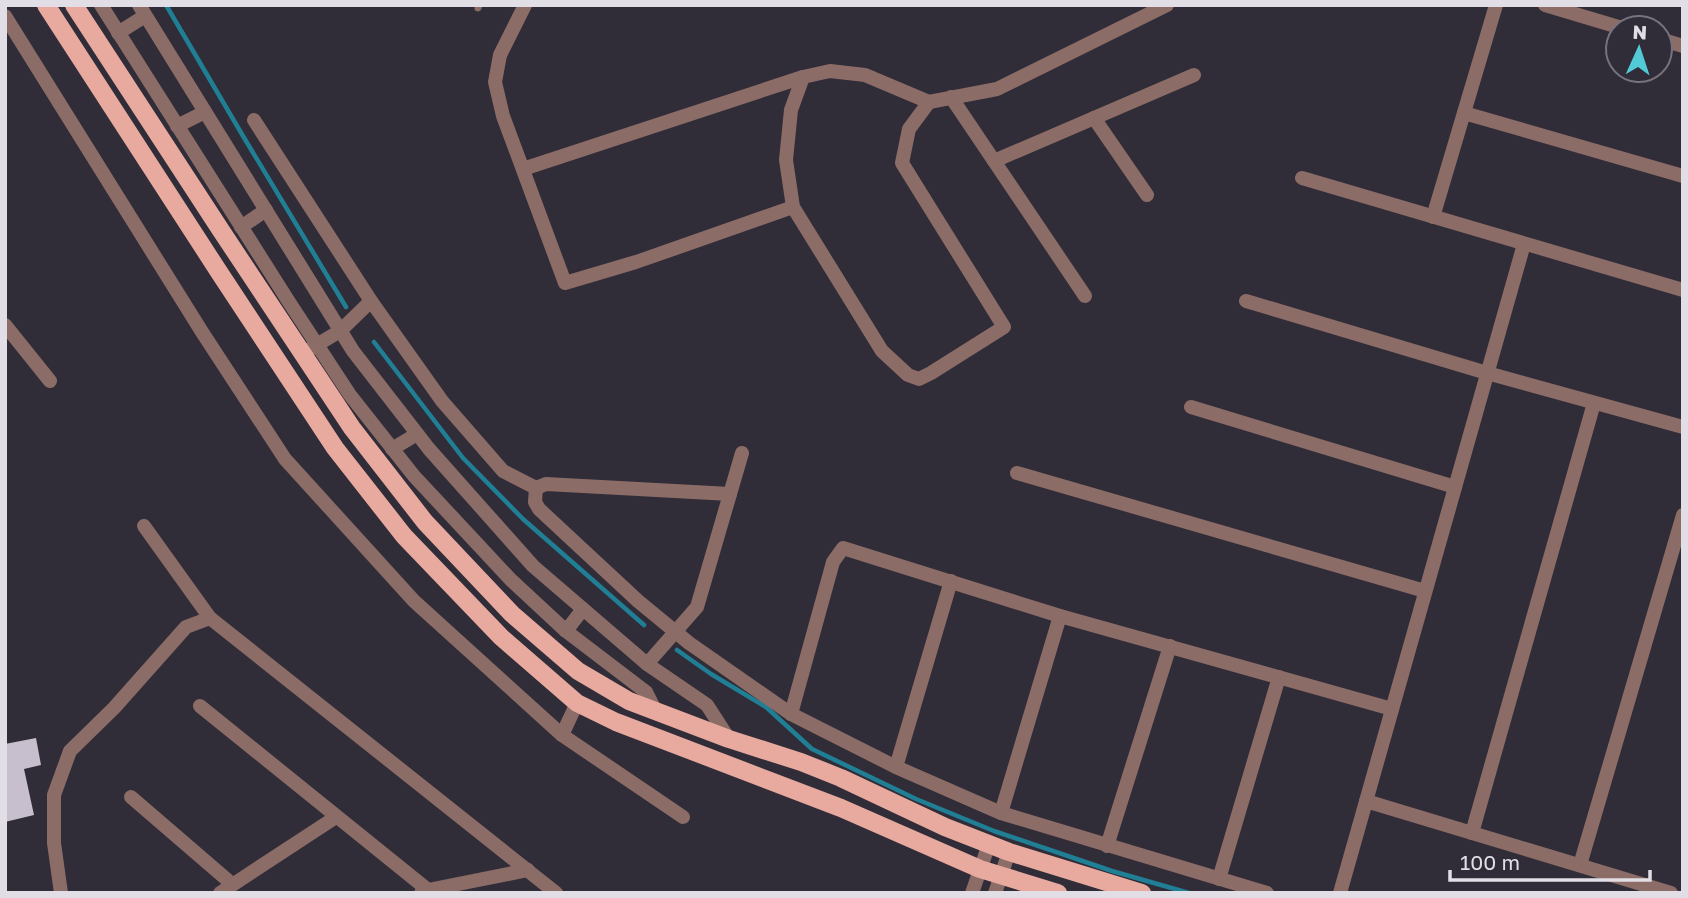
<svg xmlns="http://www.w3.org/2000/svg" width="1688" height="898" viewBox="0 0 1688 898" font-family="'Golos Text',sans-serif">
<rect width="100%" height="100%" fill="#302c38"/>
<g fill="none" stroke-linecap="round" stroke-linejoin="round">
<g stroke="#207f94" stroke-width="4.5">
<polyline points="166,5 243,136 346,307"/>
<polyline points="374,342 463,458 523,519 644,625"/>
<polyline points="677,650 711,674 766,707 812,749 916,799 994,831 1112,871 1189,893"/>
</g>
</g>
<polygon fill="#c7bfce" points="36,738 41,765 24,769 34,815 5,822 5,744"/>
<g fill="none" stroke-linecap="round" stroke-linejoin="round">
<polyline stroke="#8b6c67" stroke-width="7" points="478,8 479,5"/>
<g stroke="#8b6c67" stroke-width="14">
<polyline points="101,5 289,302 350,395 414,476 511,580 566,631 646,692 656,712"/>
<polyline points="139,5 353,351 429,449 533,566 647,664"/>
<polyline points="525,5 500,55 495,82 503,116 565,283 636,262 793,207 786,160 791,110 803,77 830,71 865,75 929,102 909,129 902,163 1004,327 931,373 919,379 908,375 882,351 793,207"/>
<polyline points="1545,5 1622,28"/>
<polyline points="5,16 202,332 285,459 414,601 562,735 683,817"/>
<polyline points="118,33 145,16"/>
<polyline points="1660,39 1683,46"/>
<polyline points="951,97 1085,296"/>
<polyline points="929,102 997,89 1167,5"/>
<polyline points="1464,113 1683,176"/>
<polyline points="1094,118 1147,195"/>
<polyline points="254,120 371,301 442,401 503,471 536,488"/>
<polyline points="177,126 205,112"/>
<polyline points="994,161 1194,75"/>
<polyline points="523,169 803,77"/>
<polyline points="1302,178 1683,290"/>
<polyline points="1433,217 1496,5"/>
<polyline points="241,227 266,210"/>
<polyline points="1246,301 1487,373 1683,427"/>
<polyline points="5,325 50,381"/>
<polyline points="310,349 340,331 371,301"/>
<polyline points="1191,407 1455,487"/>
<polyline points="392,449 417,434"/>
<polyline points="1017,473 1425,591"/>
<polyline points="536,488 535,502 539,509 638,601 689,643 791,714 896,767 1001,813 1267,893"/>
<polyline points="536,488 546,484 730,494"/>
<polyline points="144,526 210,618"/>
<polyline points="566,631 583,609"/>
<polyline points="200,706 428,890"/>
<polyline points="791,714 833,562 843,548 1060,616 1392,709"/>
<polyline points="562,735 577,703"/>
<polyline points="729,739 707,705 647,664 697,607 742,453"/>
<polyline points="896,767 951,581"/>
<polyline points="131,797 232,884"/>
<polyline points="1366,801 1671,893"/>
<polyline points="1001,813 1060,616"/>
<polyline points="1472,833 1594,403"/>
<polyline points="1107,846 1170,646"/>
<polyline points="1580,865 1683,515"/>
<polyline points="1219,879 1279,677"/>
<polyline points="61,893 54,843 54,795 70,751 114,708 186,627 210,618 556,893"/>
<polyline points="220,893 336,817"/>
<polyline points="421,893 428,890 528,870"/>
<polyline points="972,893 989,844"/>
<polyline points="995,893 1009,852"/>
<polyline points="1340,893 1524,244"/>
</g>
<g stroke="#e8a99f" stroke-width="18">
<polyline points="46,5 219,272 335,448 404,536 501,637 577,703 616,722 841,808 980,869 1058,893"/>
<polyline points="74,5 220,229 352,428 425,522 512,614 578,671 629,701 729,739 801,762 841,778 945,827 1009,852 1142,893"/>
</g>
</g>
<rect width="1688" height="898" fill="none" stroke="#e1dee6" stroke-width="14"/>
<g transform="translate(1639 49) rotate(3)"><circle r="33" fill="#302c38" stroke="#77737e" stroke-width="2"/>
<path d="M0-5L12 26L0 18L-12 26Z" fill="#52cbd7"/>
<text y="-10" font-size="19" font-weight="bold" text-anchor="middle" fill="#e1dee6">N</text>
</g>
<path d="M1450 870v10h200v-10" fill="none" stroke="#e1dee6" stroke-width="3.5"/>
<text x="1460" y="870" font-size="21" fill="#e1dee6" stroke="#302c38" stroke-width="5" paint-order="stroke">100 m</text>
</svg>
